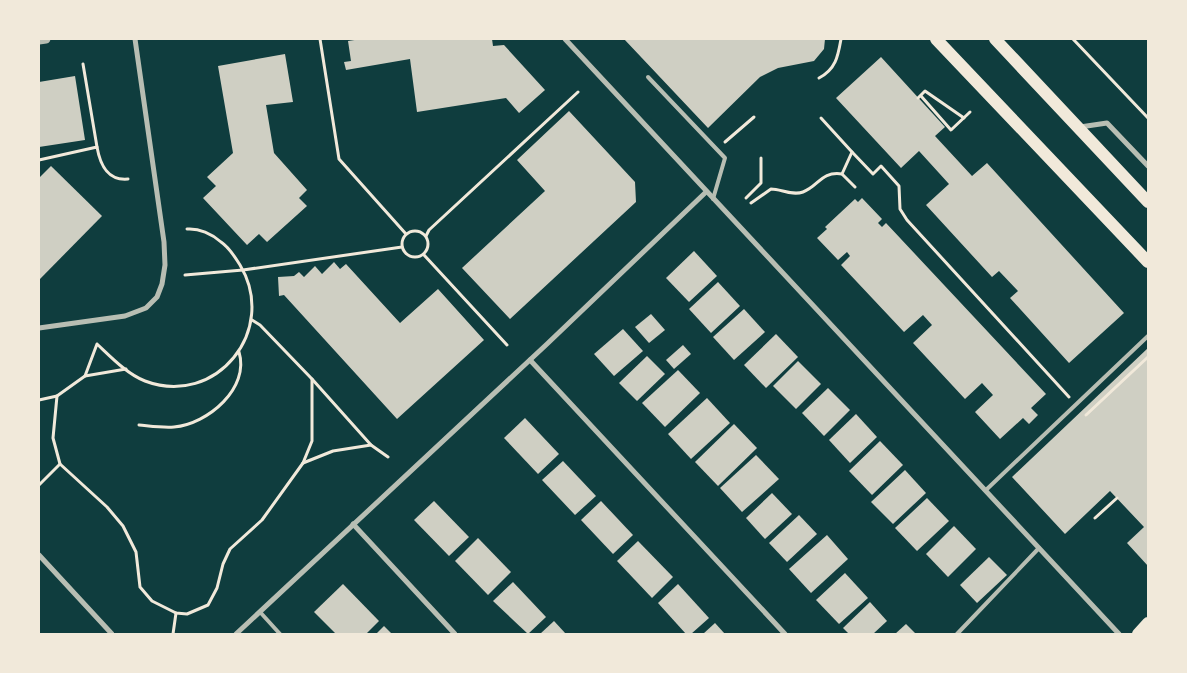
<svg xmlns="http://www.w3.org/2000/svg" width="1187" height="673" viewBox="0 0 1187 673" font-family="Montserrat,sans-serif">
<rect width="100%" height="100%" fill="#0f3d3e"/>
<g fill="#cfcfc3">
<polygon points="361,39 492,39 493,46 504,45 545,90 519,113 506,98 417,112 410,59 346,70 344,62 351,61 348,41"/>
<polygon points="624,39 825,39 824,49 814,61 778,68 760,77 708,128"/>
<polygon points="285,54 293,102 266,105 274,153 307,190 299,198 307,206 267,242 259,234 247,245 203,198 216,186 207,177 233,153 218,66"/>
<polygon points="881,57 945,127 935,136 972,176 987,163 1124,313 1069,363 1010,298 1018,291 999,271 992,277 926,205 949,184 919,151 901,168 836,98"/>
<polygon points="75,76 85,140 39,147 39,82"/>
<polygon points="569,111 635,182 636,202 510,319 462,268 545,191 517,160"/>
<polygon points="51,166 102,216 39,280 39,178"/>
<polygon points="862,198 882,219 878,223 882,227 886,223 1046,394 1031,408 1038,415 1029,424 1023,418 1000,439 975,412 993,395 982,383 965,399 913,343 932,325 923,315 904,332 841,265 850,256 847,252 838,260 817,238 827,229 825,227 855,199 858,202"/>
<polygon points="694,251 717,276 689,302 666,278"/>
<polygon points="334,262 340,269 346,264 400,323 438,289 484,340 397,419 284,295 279,296 278,277 294,276 299,272 304,277 315,266 322,274"/>
<polygon points="718,282 740,306 711,333 689,309"/>
<polygon points="744,309 765,332 734,360 713,337"/>
<polygon points="651,314 665,330 649,343 635,327"/>
<polygon points="623,329 643,351 614,376 594,354"/>
<polygon points="776,334 798,357 766,388 744,365"/>
<polygon points="683,345 691,354 674,369 666,360"/>
<polygon points="1148,348 1148,566 1127,543 1144,527 1110,491 1065,534 1012,477"/>
<polygon points="647,356 665,374 637,401 619,383"/>
<polygon points="798,361 821,384 796,409 773,386"/>
<polygon points="678,370 700,393 665,427 642,403"/>
<polygon points="828,388 850,410 824,436 802,413"/>
<polygon points="707,398 730,423 691,459 668,434"/>
<polygon points="856,414 877,437 850,463 829,440"/>
<polygon points="525,418 559,454 538,474 504,438"/>
<polygon points="734,424 757,448 718,486 695,462"/>
<polygon points="880,441 903,465 872,495 849,471"/>
<polygon points="756,455 779,479 742,512 720,488"/>
<polygon points="563,461 596,496 575,515 542,480"/>
<polygon points="905,470 926,493 893,524 871,502"/>
<polygon points="772,493 792,514 765,539 746,518"/>
<polygon points="927,498 949,521 917,551 895,528"/>
<polygon points="434,501 469,537 449,556 414,520"/>
<polygon points="601,501 633,535 613,554 581,520"/>
<polygon points="799,515 817,534 787,562 769,543"/>
<polygon points="954,526 976,549 948,577 926,554"/>
<polygon points="827,535 848,559 811,593 789,569"/>
<polygon points="478,538 511,572 488,595 455,561"/>
<polygon points="638,541 673,577 652,598 617,561"/>
<polygon points="989,557 1007,575 977,603 960,585"/>
<polygon points="845,573 868,598 839,624 816,600"/>
<polygon points="513,582 546,617 528,634 493,601"/>
<polygon points="343,584 379,621 366,634 336,634 314,612"/>
<polygon points="678,584 709,618 691,634 686,634 658,603"/>
<polygon points="870,602 887,621 873,634 849,634 843,628"/>
<polygon points="554,621 566,634 540,634"/>
<polygon points="715,623 725,634 703,634"/>
<polygon points="906,624 916,634 895,634"/>
<polygon points="384,626 392,634 376,634"/>
</g>
<g fill="none" stroke-linecap="round" stroke-linejoin="round">
<g stroke="#f1e9da" stroke-width="3">
<polyline points="320,39 339,159 406,234"/>
<polyline points="1073,39 1148,118"/>
<polyline points="83,64 97,147"/>
<path d="M819,78C836,69 838,56 841,39"/>
<polyline points="921,96 951,130 970,112"/>
<polyline points="918,98 925,91 964,118"/>
<polyline points="821,118 852,152 842,174"/>
<polyline points="725,142 754,117"/>
<polyline points="852,152 873,174 881,166 899,186 900,209 907,220 1069,397"/>
<path d="M39,160L97,147C100,164 107,181 128,179"/>
<polyline points="746,198 761,183 761,158"/>
<path d="M751,203L771,189C781,189 792,196 803,192C819,186 821,171 842,174L855,187"/>
<circle cx="415" cy="244" r="13"/>
<polyline points="426,236 429,230 578,92"/>
<polyline points="424,255 507,345"/>
<polyline points="185,275 243,270 402,247"/>
<polyline points="252,320 260,325 312,379 371,445 388,457"/>
<polyline points="126,369 85,376 57,396 53,438 60,464 107,507 123,526 136,552 140,587 152,601 176,613 187,614 208,605 217,588 223,564 230,549 262,520 303,463 312,441 312,379"/>
<path d="M85,376L97,344C111,357 127,374 145,381C216,408 279,330 240,265C234,256 230,248 221,242C212,234 199,228 187,229"/>
<polyline points="39,400 57,396"/>
<polyline points="1086,415 1148,357"/>
<path d="M139,425C150,426 163,428 174,427C208,424 250,388 239,352"/>
<polyline points="303,463 333,451 371,445"/>
<polyline points="39,485 60,464"/>
<polyline points="1095,518 1117,498"/>
<polyline points="173,634 176,613"/>
</g>
<g stroke="#b8beb3" stroke-width="4">
<polyline points="648,77 725,158 713,199"/>
<polyline points="986,490 1148,336"/>
<polyline points="260,612 280,634"/>
<polyline points="957,634 1039,548"/>
</g>
<g stroke="#b8beb3" stroke-width="5">
<polyline points="565,39 1119,634"/>
<polyline points="1080,127 1107,123 1148,166"/>
<polyline points="39,328 125,316 146,308 157,297 162,284 165,265 164,242 135,39"/>
<polyline points="530,360 785,634"/>
<polyline points="353,524 455,634"/>
<polyline points="39,555 112,634"/>
<polyline points="236,634 547,344 706,192"/>
</g>
<polyline stroke="#b8beb3" stroke-width="9" points="39,40 46,39"/>
<g stroke="#f1e9da" stroke-width="12">
<polyline points="936,39 1148,262"/>
<polyline points="995,39 1148,202"/>
<polyline points="1138,634 1148,623"/>
</g>
</g>
<rect width="1187" height="673" fill="none" stroke="#f1e9da" stroke-width="80"/>
</svg>
